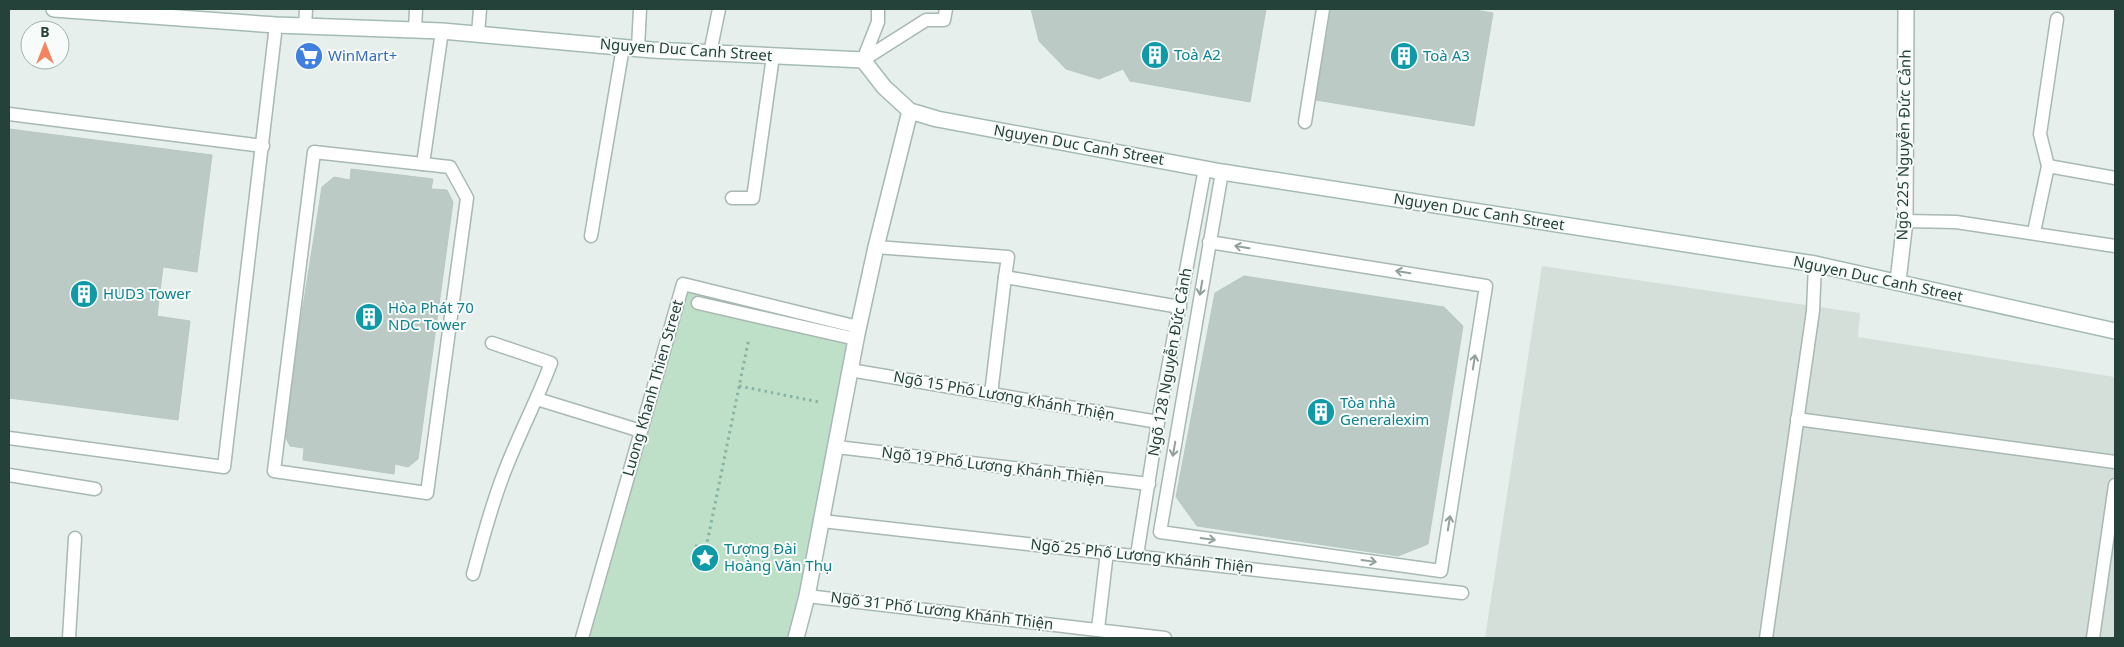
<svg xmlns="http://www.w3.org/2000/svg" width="2124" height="647" viewBox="0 0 2124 647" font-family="'Noto Sans',sans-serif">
<rect width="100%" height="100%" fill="#e6efeb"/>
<polygon fill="#d4dfda" points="1542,266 1860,313 1858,337 2115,377 2115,638 1485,638"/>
<polygon fill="#bfe0c8" points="686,291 853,330 791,638 589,638"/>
<g fill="#bbcac4" stroke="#b8c9c2">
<polygon points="1031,9 1266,9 1250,102 1130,81 1123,69 1099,79 1066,69 1039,41"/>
<polygon points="1331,9 1469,9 1493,13 1474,126 1316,100"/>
<polygon points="9,129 212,155 197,272 163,267 157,316 190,321 178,420 9,398"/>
<polygon points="351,169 433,179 431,189 447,190 453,202 418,459 408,467 395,464 394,474 303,460 304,448 290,446 283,432 322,187 334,177 350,180"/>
<polygon points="1244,276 1444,307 1463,326 1428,544 1398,556 1197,526 1176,497 1215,293"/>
</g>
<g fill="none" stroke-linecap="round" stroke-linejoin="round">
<defs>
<g id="lane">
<polyline points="305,26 306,9"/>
<polyline points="415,30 416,9"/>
<polyline points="478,34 480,9"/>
<polyline points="638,48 640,9"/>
<polyline points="710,53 719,9"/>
<polyline points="863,60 926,20 944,20 946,9"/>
<polyline points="863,60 878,22 878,9"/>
<polyline points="9,114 263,146"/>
<polyline points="1305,122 1323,9"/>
<polygon points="314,152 450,167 467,198 427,493 274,471"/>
<polyline points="423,164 442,31"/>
<polyline points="2048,166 2040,134 2057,19"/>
<polyline points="732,198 753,198 773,56"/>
<polyline points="1905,221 1956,222 2115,246"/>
<polyline points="2034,232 2048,166 2115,178"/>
<polyline points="591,236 623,47"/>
<polyline points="1209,242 1486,286 1441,571 1160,532 1222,172"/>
<polyline points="876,247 1008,257 1005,277 1180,307"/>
<polyline points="698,303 856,339"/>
<polyline points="850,370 1158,422"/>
<polyline points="991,394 1005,277"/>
<polyline points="537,399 641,431"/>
<polyline points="1797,419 2115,462"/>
<polyline points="9,438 224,467 276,25"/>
<polyline points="837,447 1149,484"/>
<polyline points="9,475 95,489"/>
<polyline points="822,521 1462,593"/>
<polyline points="1137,555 1158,422 1205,168"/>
<path d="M473,574C483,538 492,502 506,468C520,432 538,398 551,363L492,343"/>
<polyline points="807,596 1165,638"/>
<polyline points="1098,629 1107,552"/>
<polyline points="69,638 75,538"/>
<polyline points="582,638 683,284 858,327"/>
<polyline points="1766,638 1813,311 1815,264"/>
<polyline points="2093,638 2115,485"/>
</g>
<g id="street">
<polyline points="1898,281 1905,221 1906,9"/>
<polyline points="796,638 807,596 857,334 876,247 910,111"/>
</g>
<polyline id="secondary" points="54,9 276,25 442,31 652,50 863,60 884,87 910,111 937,119 1222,172 1815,264 2115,331"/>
</defs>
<use href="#lane" stroke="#a8b8b2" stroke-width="15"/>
<use href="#street" stroke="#a8b8b2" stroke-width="18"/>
<use href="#secondary" stroke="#a4bbb3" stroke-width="18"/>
<g stroke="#86b3a5" stroke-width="3" stroke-dasharray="2.5 4" stroke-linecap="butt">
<polyline points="739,386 819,402"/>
<polygon points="696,546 715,550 711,569 692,566"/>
<polyline points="706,548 749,338"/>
</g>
<use href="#lane" stroke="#fff" stroke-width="12"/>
<use href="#street" stroke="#fff" stroke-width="15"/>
<use href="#secondary" stroke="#fff" stroke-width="15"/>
</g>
<defs><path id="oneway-shaft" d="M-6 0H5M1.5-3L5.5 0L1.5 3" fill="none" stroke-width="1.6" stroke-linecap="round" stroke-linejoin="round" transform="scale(1.25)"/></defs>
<g stroke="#92a09c">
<use href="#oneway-shaft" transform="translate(1242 247) rotate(-171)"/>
<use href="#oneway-shaft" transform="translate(1403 272) rotate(-171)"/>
<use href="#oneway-shaft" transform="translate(1201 288) rotate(100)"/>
<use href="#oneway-shaft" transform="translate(1474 362) rotate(-81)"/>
<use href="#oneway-shaft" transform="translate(1174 449) rotate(100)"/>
<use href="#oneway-shaft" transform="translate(1449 523) rotate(-81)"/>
<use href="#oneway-shaft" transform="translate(1208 539) rotate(8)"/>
<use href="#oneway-shaft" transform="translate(1369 561) rotate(8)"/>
</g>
<defs>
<symbol id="building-disc" viewBox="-11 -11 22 22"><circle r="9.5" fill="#0f9aa8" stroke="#f7fbf9"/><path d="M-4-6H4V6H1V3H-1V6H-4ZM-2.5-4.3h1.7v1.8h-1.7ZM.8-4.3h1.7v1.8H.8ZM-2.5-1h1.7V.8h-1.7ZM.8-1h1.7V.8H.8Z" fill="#fff"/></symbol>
<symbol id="supermarket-disc" viewBox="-11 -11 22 22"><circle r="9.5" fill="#3f7fe0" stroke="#f7fbf9"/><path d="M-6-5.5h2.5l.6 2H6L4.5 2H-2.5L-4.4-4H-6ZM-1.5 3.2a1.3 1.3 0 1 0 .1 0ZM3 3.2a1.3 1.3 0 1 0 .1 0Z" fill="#fff"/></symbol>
<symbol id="sight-disc" viewBox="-11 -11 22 22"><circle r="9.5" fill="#0f9aa8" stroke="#f7fbf9"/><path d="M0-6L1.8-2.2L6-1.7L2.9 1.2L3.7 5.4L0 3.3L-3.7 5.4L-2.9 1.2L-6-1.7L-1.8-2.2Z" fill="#fff"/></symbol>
</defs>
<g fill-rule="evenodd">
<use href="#building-disc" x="1139" y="39" width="32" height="32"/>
<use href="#supermarket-disc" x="293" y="40" width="32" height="32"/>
<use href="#building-disc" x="1388" y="40" width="32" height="32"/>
<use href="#building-disc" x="68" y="278" width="32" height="32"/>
<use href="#building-disc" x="353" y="301" width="32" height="32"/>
<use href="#building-disc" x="1305" y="396" width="32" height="32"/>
<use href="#sight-disc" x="689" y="542" width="32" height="32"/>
</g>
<g text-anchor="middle" stroke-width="4" stroke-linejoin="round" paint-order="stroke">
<g font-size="15" fill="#24423a" stroke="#f7fbf9">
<text transform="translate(686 50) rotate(4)" y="5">Nguyen Duc Canh Street</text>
<text transform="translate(1079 145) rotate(10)" y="5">Nguyen Duc Canh Street</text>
<text transform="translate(1904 145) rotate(-89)" y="5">Ngõ 225 Nguyễn Đức Cảnh</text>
<text transform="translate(1479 212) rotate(9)" y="5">Nguyen Duc Canh Street</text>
<text transform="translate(1878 279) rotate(12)" y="5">Nguyen Duc Canh Street</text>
<text transform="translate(1170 362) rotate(-80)" y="5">Ngõ 128 Nguyễn Đức Cảnh</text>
<text transform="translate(653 388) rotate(-74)" y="5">Luong Khanh Thien Street</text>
<text transform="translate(1004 396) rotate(10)" y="5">Ngõ 15 Phố Lương Khánh Thiện</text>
<text transform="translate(993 466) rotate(7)" y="5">Ngõ 19 Phố Lương Khánh Thiện</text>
<text transform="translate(1142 556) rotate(6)" y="5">Ngõ 25 Phố Lương Khánh Thiện</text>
<text transform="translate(942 611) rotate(7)" y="5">Ngõ 31 Phố Lương Khánh Thiện</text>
</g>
<g font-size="15" fill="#0d838f" stroke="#f7fbf9" text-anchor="start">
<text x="1174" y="60">Toà A2</text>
<text x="1423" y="61">Toà A3</text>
<text x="103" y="299">HUD3 Tower</text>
<text x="388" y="313">Hòa Phát 70<tspan x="388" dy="17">NDC Tower</tspan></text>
<text x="1340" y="408">Tòa nhà<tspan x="1340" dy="17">Generalexim</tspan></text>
<text x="724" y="554">Tượng Đài<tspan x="724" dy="17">Hoàng Văn Thụ</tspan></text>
</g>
<g font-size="15" fill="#366cbe" stroke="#f7fbf9" text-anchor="start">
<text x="328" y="61">WinMart+</text>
</g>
</g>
<rect width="2124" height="647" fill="none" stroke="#24423a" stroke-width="20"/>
<g transform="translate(45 45)"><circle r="24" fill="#f7fbf9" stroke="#a3b1ad"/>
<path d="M0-4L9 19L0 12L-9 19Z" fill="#f4845f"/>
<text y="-8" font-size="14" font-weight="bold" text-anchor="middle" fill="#24423a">B</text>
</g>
</svg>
